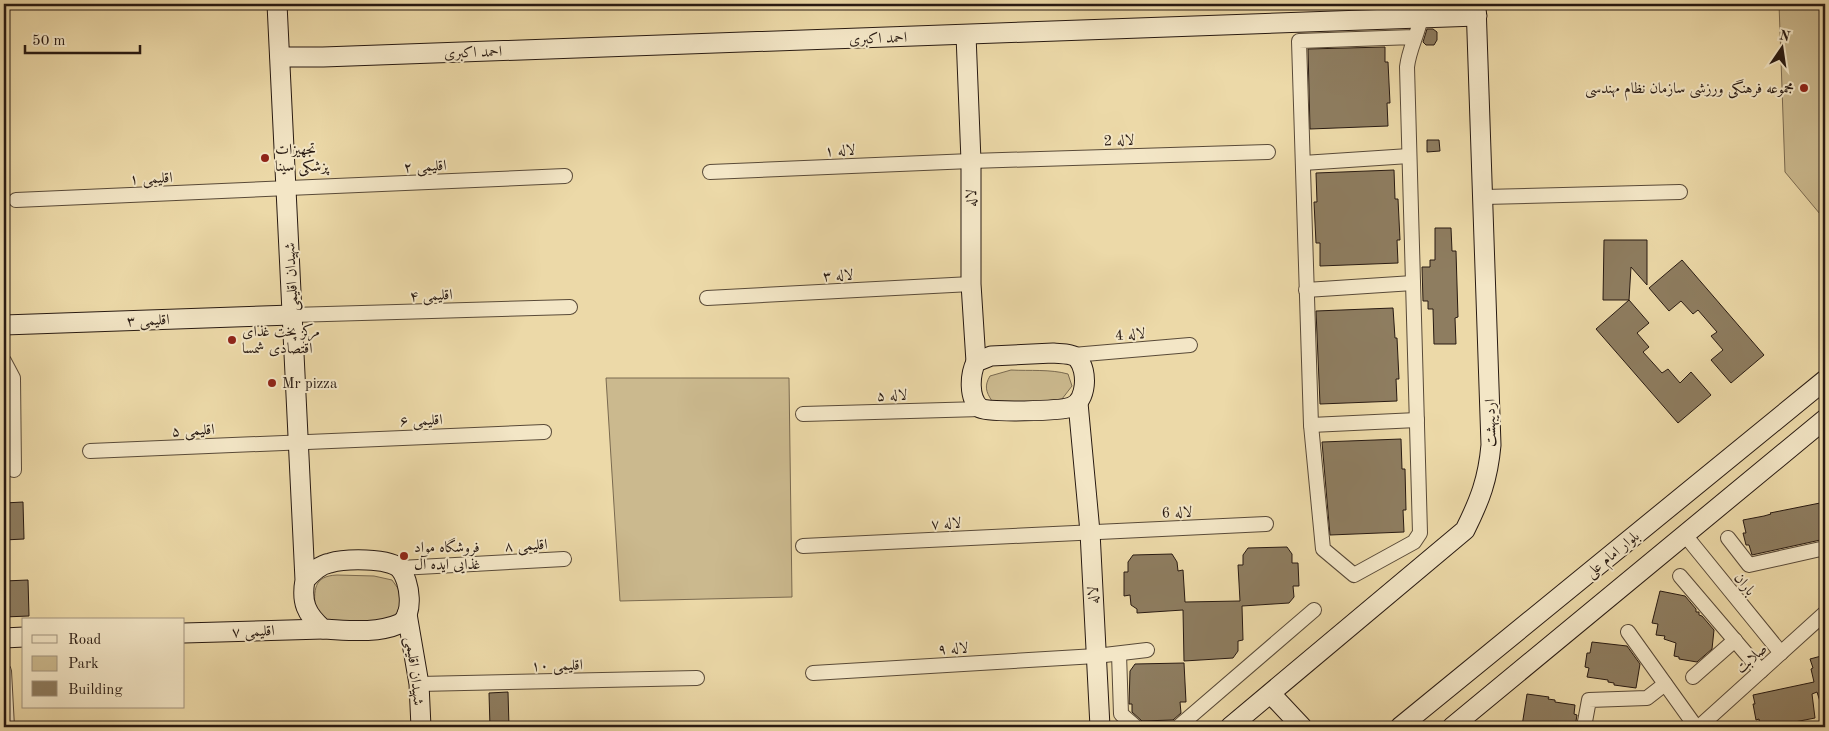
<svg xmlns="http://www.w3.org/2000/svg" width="1829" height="731" viewBox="0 0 1829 731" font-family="'Old Standard TT',Amiri,serif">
<rect width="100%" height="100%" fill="#ecd9a8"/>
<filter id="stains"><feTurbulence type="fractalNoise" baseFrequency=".004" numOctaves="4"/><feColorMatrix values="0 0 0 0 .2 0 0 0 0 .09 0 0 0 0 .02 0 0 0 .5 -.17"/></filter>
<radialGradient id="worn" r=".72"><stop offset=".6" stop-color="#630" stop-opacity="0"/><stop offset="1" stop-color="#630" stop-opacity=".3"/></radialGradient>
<g fill="#cbb98e" stroke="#7a6a50">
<polygon points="1779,4 1825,4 1825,220 1785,172"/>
<path d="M1011,370C1030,371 1050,369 1068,374L1072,386L1062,399L1026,403L992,401C986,392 984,386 990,376Z"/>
<polygon points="606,378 789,378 792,597 620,601"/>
<path d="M337,575L374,576L392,580L402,594L400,612L384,624L326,625L315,611C314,590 313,576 337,575Z"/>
</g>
<g fill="#8e7d60" stroke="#281a12">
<polygon points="1427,29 1433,29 1437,32 1437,40 1434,45 1426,45 1423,42"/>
<polygon points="1385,47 1385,62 1388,62 1390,103 1387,103 1388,126 1310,129 1308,49"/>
<polygon points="1427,140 1439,140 1440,151 1427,152"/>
<polygon points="1394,170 1395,199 1398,199 1400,240 1397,240 1398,263 1320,266 1320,243 1316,243 1314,202 1317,202 1316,173"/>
<polygon points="1435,228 1451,228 1452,251 1456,251 1458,317 1455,318 1456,344 1434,344 1433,309 1428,309 1428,301 1423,301 1422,267 1430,267 1430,260 1435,260"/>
<polygon points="1604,240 1647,240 1647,285 1631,267 1629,300 1649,323 1637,333 1649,347 1643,352 1662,373 1668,369 1680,383 1691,372 1711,395 1678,423 1596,329 1629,300 1603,300"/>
<polygon points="1682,260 1764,355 1731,383 1711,360 1723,350 1711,336 1717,332 1698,310 1693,314 1681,301 1669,311 1649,288"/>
<polygon points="1393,308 1395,338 1397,338 1399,379 1396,379 1397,401 1320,404 1316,311"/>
<polygon points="1401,439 1402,469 1405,469 1406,510 1403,510 1404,532 1330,535 1322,442"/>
<polygon points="23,502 24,539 4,540 4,503"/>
<polygon points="1825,502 1825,539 1752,555 1749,545 1746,545 1743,533 1746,533 1743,520 1764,516 1771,514 1770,513"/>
<polygon points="1287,547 1292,554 1292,563 1298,563 1299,586 1293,586 1294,597 1289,603 1242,606 1243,640 1238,641 1238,651 1233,658 1184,661 1183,610 1137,613 1137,609 1131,605 1130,595 1124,596 1124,572 1128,572 1128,562 1133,555 1172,554 1177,562 1178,571 1183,570 1185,602 1240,601 1238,565 1243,565 1243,555 1248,548"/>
<polygon points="28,580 29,616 4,617 4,581"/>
<polygon points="1660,591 1685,596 1696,609 1696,612 1699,612 1699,615 1702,616 1714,630 1712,649 1697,662 1679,659 1679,657 1674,656 1676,643 1664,639 1665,636 1656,635 1658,624 1652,623"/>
<polygon points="1592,642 1627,646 1640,664 1636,688 1614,685 1614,683 1608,682 1608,680 1587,677 1589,668 1585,667 1587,653 1590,653"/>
<polygon points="1825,655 1825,707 1822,708 1817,692 1812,694 1815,718 1769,727 1760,727 1759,719 1756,720 1753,704 1755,704 1753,695 1814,682 1811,669 1813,668 1810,659"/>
<polygon points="1184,663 1186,702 1180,702 1181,713 1173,720 1142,721 1132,712 1132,704 1129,704 1130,671 1135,664"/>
<polygon points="508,692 509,727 490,727 489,693"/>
<polygon points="1527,694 1549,697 1548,699 1555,700 1555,702 1575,705 1574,714 1577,715 1575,727 1522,726"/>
</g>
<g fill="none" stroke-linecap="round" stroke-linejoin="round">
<defs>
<g id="street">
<path d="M1414,37L1299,41L1311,425L1323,549L1354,575L1414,542L1420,533L1407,67C1409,49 1418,34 1421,17"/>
<polyline points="1303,163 1409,156"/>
<polyline points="710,172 971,161 1268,152"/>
<polyline points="1484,197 1680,192"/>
<polyline points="16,200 565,176"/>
<polyline points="1306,290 1413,283"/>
<polyline points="707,298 971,284"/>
<polyline points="292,315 570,307"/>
<polyline points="1073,355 1190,345"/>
<polyline points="4,361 13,378 14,470"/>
<polyline points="803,414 981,409"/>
<polyline points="1311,425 1417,420"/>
<polyline points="90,451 544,432"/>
<polyline points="1685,535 1781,653"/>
<polyline points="1728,538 1749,565 1825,548"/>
<polyline points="803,546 1266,524"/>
<polyline points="400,568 564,559"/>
<polyline points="1680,576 1761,671"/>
<polyline points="1628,632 1696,727"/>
<polyline points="1119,654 1121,714 1136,727"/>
<polyline points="4,671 7,727"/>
<polyline points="813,673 1096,656 1147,650"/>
<polyline points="1693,677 1735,640"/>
<polyline points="419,684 697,678"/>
<polyline points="1178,727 1314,610"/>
<polyline points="1584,727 1589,700 1647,698 1665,684"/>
<polyline points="1699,727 1825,613"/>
</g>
<g id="secondary">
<path d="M277,4L305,580C301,602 306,614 323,629C347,630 376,634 399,624C415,617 410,580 400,569C390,557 343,559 330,563C319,565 312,573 305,580"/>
<polyline points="966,35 971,161 971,284 976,362"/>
<polyline points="280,57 323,57 1477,16"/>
<polyline points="4,325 292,315"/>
<path d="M1053,353C1061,354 1073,353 1078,359C1088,371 1087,401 1071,407C1061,411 987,413 980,408C968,398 970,374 976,362L991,356Z"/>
<polyline points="1078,403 1090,532 1100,727"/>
<polyline points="407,614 419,684 421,727"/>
<polyline points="184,633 323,629"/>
<polyline points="4,638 24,637"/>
<polyline points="1271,694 1302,727"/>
<path d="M1230,727L1465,530C1480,500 1488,479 1491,445L1476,4"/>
<polyline points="1400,727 1825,380"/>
<polyline points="1452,727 1825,419"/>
</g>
</defs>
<use href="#street" stroke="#594a38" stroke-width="16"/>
<use href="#secondary" stroke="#281a12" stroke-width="21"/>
<use href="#street" stroke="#f3e6c6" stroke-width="14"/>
<use href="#secondary" stroke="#f3e6c6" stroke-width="19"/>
</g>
<g fill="#8f2418" stroke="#f3e6c6" stroke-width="2">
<circle cx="1804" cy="88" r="5"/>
<circle cx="265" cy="158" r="5"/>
<circle cx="232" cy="340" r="5"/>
<circle cx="272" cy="383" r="5"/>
<circle cx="404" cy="556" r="5"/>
</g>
<g text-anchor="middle" stroke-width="4" stroke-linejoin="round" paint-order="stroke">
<g font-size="15" fill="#281a12" stroke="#f3e6c6">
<text transform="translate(878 38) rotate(-2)" y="5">احمد اکبری</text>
<text transform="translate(473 52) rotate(-2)" y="5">احمد اکبری</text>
<text transform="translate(1119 140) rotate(-2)" y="5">لاله 2</text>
<text transform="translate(840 150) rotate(-3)" y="5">لاله ۱</text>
<text transform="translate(425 166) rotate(-3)" y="5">اقلیمی ۲</text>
<text transform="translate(151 178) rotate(-2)" y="5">اقلیمی ۱</text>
<text transform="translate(971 198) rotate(-90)" y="5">لاله</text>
<text transform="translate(838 275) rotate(-3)" y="5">لاله ۳</text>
<text transform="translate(291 277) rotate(-93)" y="5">شهیدان اقلیمی</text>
<text transform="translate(431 295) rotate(-2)" y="5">اقلیمی ۴</text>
<text transform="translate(148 320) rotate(-2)" y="5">اقلیمی ۳</text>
<text transform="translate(1130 334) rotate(-5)" y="5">لاله 4</text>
<text transform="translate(892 395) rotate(-2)" y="5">لاله ۵</text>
<text transform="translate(421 420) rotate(-2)" y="5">اقلیمی ۶</text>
<text transform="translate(1490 423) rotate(-91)" y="5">اردیبهشت</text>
<text transform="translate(193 430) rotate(-3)" y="5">اقلیمی ۵</text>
<text transform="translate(1177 512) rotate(-2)" y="5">لاله 6</text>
<text transform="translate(946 523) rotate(-3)" y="5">لاله ۷</text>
<text transform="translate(526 545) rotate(-3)" y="5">اقلیمی ۸</text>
<text transform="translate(1612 554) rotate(-39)" y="5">بلوار امام علی</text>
<text transform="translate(1745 584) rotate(51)" y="5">باران</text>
<text transform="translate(1093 595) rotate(-93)" y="5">لاله</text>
<text transform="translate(253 631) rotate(-2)" y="5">اقلیمی ۷</text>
<text transform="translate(953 648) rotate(-3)" y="5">لاله ۹</text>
<text transform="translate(1751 658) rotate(-42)" y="5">صلابت</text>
<text transform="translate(557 665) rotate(-1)" y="5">اقلیمی ۱۰</text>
<text transform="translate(415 671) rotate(83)" y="5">شهیدان اقلیمی</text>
</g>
<g font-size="15" fill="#281a12" stroke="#f3e6c6" text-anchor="start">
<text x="1794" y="93" text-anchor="end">مجموعه فرهنگی ورزشی سازمان نظام مهندسی</text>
<text x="275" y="154">تجهیزات<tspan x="275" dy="17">پزشکی سینا</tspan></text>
<text x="242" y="336">مرکز پخت غذای<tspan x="242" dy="17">اقتصادی شمسا</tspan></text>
<text x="282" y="388">Mr pizza</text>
<text x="414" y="552">فروشگاه مواد<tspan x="414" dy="17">غذایی ایده آل</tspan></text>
</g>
</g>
<rect width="1829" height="731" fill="none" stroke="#ecd9a8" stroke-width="20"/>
<rect x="5" y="5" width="1819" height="721" fill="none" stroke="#281a12" stroke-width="2.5"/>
<rect x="10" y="10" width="1809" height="711" fill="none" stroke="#281a12"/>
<rect x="22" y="618" width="162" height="90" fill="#f3e6c6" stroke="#a2947e"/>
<rect x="32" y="635" width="25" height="8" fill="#f3e6c6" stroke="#a2947e"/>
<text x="68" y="644" font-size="15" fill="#281a12">Road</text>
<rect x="32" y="656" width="25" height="15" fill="#cbb98e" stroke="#a2947e"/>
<text x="68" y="668" font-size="15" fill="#281a12">Park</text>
<rect x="32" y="681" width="25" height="15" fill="#8e7d60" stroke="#a2947e"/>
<text x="68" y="694" font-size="15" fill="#281a12">Building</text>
<g transform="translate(1782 48) rotate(13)" stroke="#f3e6c6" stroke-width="4" paint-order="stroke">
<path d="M0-4L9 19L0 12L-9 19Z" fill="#281a12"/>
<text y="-8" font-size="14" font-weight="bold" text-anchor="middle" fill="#281a12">N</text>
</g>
<path d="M25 45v8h115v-8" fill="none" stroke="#281a12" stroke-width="2.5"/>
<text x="32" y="45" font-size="15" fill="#281a12" stroke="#f3e6c6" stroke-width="4" paint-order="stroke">50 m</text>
<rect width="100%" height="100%" filter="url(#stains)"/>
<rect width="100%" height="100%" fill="url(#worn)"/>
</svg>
